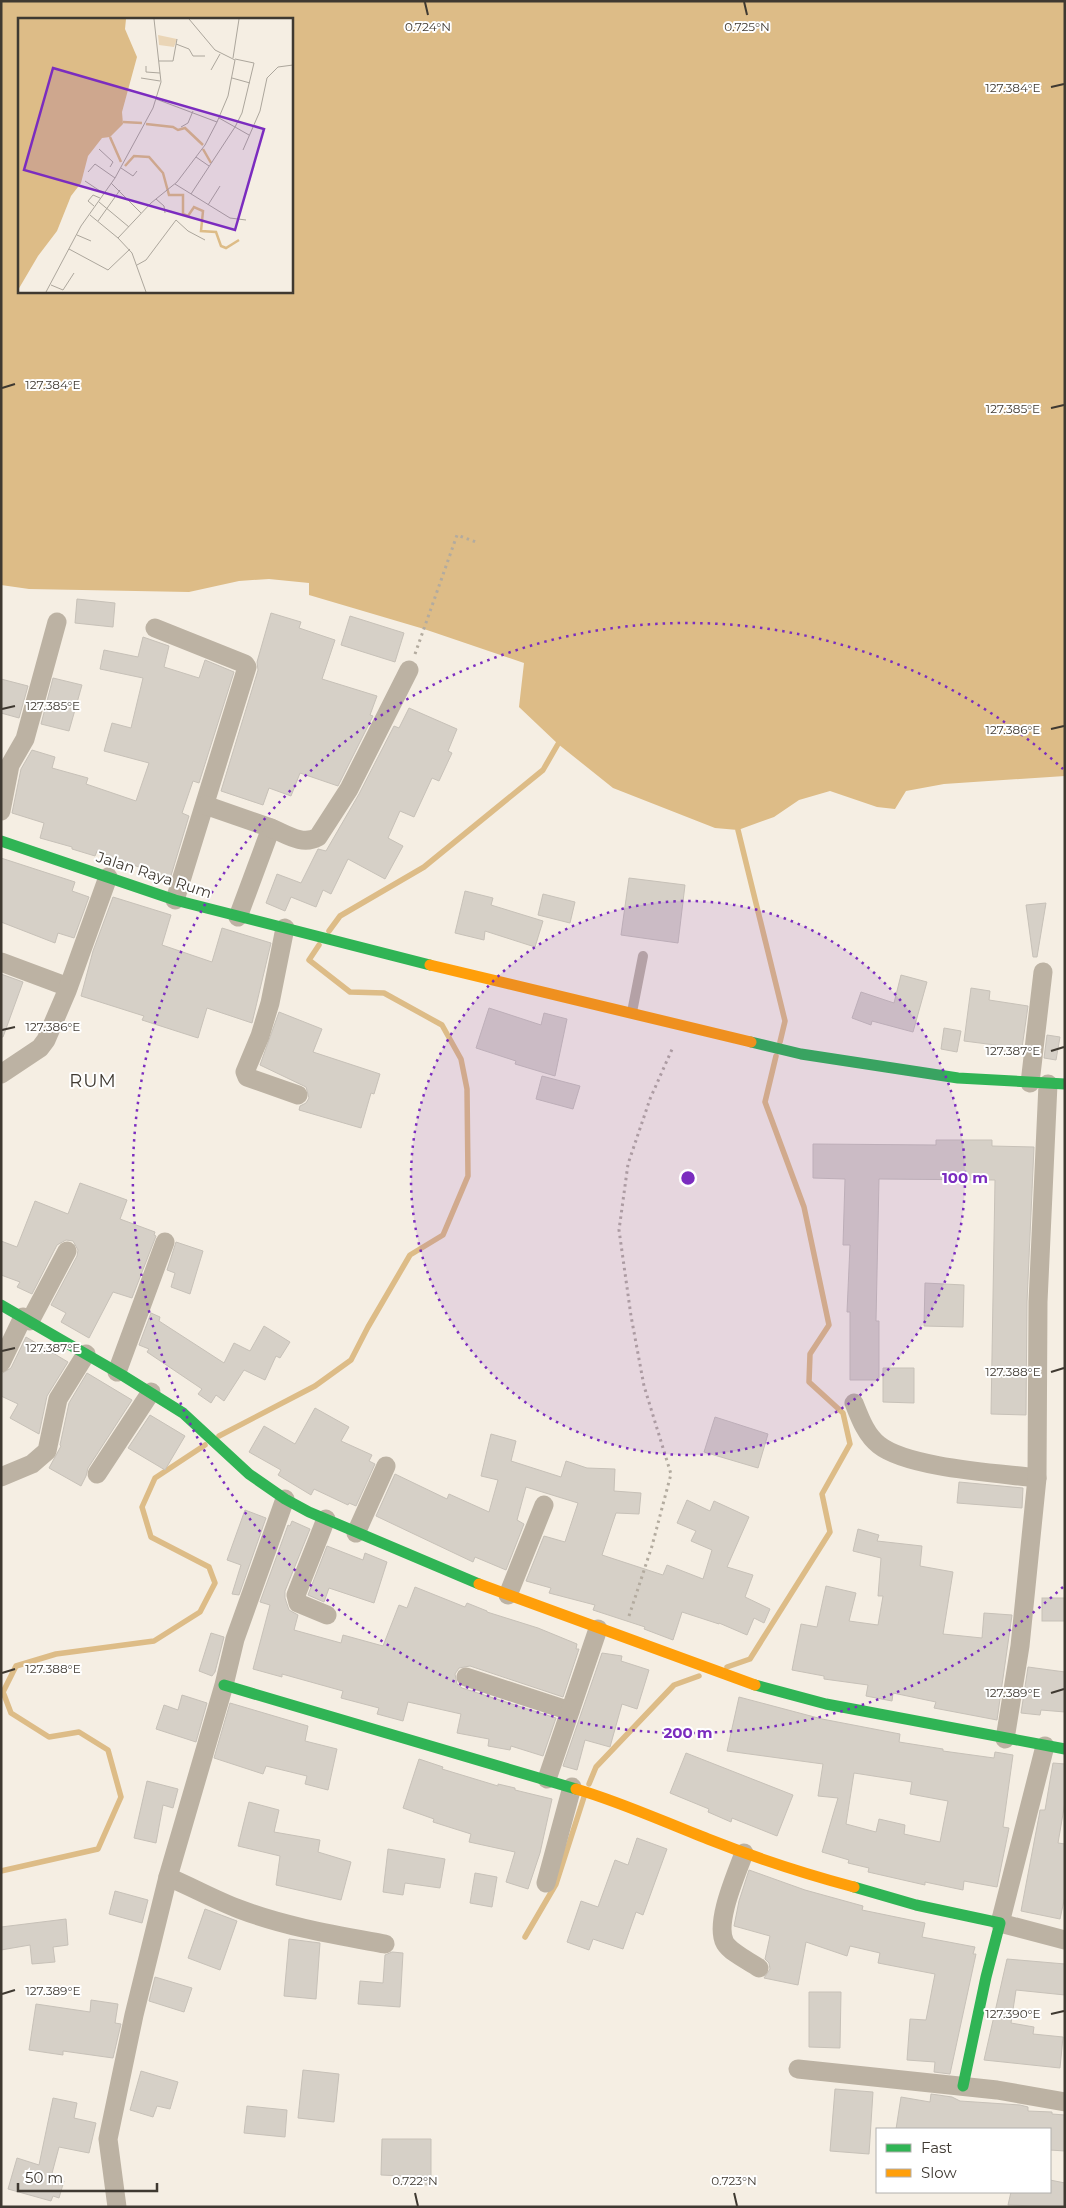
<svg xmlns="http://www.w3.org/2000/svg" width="1066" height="2208" viewBox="0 0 1066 2208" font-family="Montserrat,sans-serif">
<rect width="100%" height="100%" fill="#f5eee3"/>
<path fill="#ddbc87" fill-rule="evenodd" d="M1,1H1065V776L944,784L906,791L895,809L877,807L830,791L799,800L774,817L738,830L715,828L613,788L558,744L519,707L524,663L424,629L309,595V583L269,579L239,581L189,592L29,589L1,585ZM19,19H291V291H19Z"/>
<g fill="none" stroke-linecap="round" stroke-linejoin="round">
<g stroke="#ddbc87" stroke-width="5.5">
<polyline points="738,830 785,1021 780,1042"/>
<polyline points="329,931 340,916 424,867 543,770 558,744"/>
<polyline points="219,1436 315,1386 351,1360 368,1327 410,1255 443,1235 468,1176 467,1089 461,1059 442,1025 384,993 350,992 309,960 319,945"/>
<polyline points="727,1667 750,1659 830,1532 822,1494 850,1444 843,1413 809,1382 810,1354 829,1325 804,1207 765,1102 776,1056"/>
<polyline points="589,1784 596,1767 674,1685 699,1676"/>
<polyline points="1,1871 98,1849 121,1797 108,1750 79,1732 49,1737 11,1713 3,1692 16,1666 56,1654 154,1641 200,1612 215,1583 209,1567 151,1537 142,1507 155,1478 205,1445"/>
<polyline points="525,1937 556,1884 584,1797"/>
</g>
</g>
<g fill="#d6d0c7" stroke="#c7c1b8" fill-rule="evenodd">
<polygon points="77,599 115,603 113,627 75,623"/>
<polygon points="271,613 301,622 299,628 335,640 322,679 377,696 370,715 373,716 338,786 300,773 291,796 269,788 263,805 221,791 258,670 257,662"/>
<polygon points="350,616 404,633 395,662 341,645"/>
<polygon points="143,637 169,646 164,667 199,678 205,660 234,672 199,783 193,781 182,813 189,816 170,879 97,851 95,856 72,849 72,847 40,838 44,823 12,813 21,769 32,750 55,757 52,768 88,778 86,784 136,801 149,763 104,751 112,723 131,728 143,678 100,669 104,650 138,657"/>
<polygon points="53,678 82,685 69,731 41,724"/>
<polygon points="1,679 28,686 19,718 1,713"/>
<polygon points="409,708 457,729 448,751 452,753 439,781 432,778 414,817 400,811 388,838 403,846 385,879 348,859 331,894 323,890 316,907 291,897 285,911 266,903 277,874 301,883 318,849 326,851 359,794 394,726 399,728"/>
<polygon points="1,858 75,882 72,891 89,897 74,938 58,933 55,943 1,922"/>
<polygon points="629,878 685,885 678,943 621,935"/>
<polygon points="465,891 493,898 491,905 543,921 535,947 485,931 484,940 455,933"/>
<polygon points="543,894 575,902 570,923 538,915"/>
<polygon points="113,897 171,915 162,945 212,962 222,928 271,943 252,1023 207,1008 198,1038 142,1020 144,1016 81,996 93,951"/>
<polygon points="1046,903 1037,957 1033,957 1026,905"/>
<polygon points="1,974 23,982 3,1037 1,1037"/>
<polygon points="901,975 927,982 913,1032 872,1021 871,1025 852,1018 861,992 894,1003"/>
<polygon points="971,988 990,991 989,1000 1028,1006 1021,1055 1002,1051 1003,1046 964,1041"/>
<polygon points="489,1008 541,1025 544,1013 567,1019 555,1076 515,1064 516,1061 476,1048"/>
<polygon points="279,1012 322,1029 313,1052 380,1074 374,1094 371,1093 361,1128 299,1110 300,1106 306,1103 309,1098 306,1087 260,1065"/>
<polygon points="944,1028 961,1031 957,1052 941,1049"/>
<polygon points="1047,1035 1060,1037 1056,1060 1044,1058"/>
<polygon points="542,1076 580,1086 573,1109 536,1099"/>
<polygon points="936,1140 992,1140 992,1146 1034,1147 1027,1302 1026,1415 991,1414 995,1180 879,1179 876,1321 879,1321 879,1380 850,1380 850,1312 847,1312 850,1245 843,1245 845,1179 813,1178 813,1144 936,1145"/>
<polygon points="80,1183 127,1200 120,1219 155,1232 154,1235 156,1236 132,1298 113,1292 89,1338 61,1322 66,1313 51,1305 77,1256 78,1250 73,1241 66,1240 57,1245 32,1294 17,1287 20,1282 1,1275 1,1241 17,1247 35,1201 68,1214"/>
<polygon points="176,1242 203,1251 190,1294 171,1287 175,1273 167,1270"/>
<polygon points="925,1283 964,1285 963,1327 924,1326"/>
<polygon points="151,1313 160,1317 159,1321 224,1363 234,1343 250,1351 264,1326 290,1342 280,1358 276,1356 265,1380 244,1370 224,1401 216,1395 211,1403 198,1394 202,1389 147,1352 149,1349 139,1345"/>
<polygon points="26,1337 68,1362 47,1396 39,1434 10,1418 18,1404 1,1396 1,1374 11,1368"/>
<polygon points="883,1368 914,1368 914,1403 883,1402"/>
<polygon points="87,1373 132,1400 88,1468 86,1476 81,1486 49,1468 61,1446 60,1445 69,1403"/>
<polygon points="315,1408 349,1427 341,1441 372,1455 369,1461 375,1464 356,1506 349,1503 348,1505 314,1489 311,1495 278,1475 281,1470 249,1452 264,1426 295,1444"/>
<polygon points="150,1415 185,1436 165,1470 128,1448"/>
<polygon points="715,1417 768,1434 758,1468 704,1452"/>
<polygon points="491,1434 516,1441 511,1461 561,1477 566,1461 587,1468 615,1469 614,1491 641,1493 639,1514 616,1513 602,1555 663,1575 667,1565 703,1579 712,1550 691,1541 696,1531 677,1523 687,1500 710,1511 714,1501 749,1517 727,1567 753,1575 745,1597 770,1609 764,1623 754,1618 747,1635 719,1623 719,1624 682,1612 673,1640 644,1629 645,1627 593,1610 595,1605 549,1593 551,1588 526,1581 544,1536 565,1542 578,1503 526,1487 517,1520 524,1524 506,1570 475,1557 473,1562 376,1516 395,1474 447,1499 449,1494 489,1512 498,1480 481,1476"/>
<polygon points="959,1482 1023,1488 1022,1508 957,1503"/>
<polygon points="245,1510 266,1518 239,1595 232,1594 241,1565 227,1560"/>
<polygon points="292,1521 310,1529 285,1591 285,1598 289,1610 298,1615 294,1630 341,1643 343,1635 383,1646 399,1605 407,1608 415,1587 465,1607 467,1603 487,1611 487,1612 538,1628 577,1644 576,1649 579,1649 563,1697 470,1666 459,1668 455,1674 457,1684 462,1688 556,1718 543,1756 511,1746 510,1750 488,1746 489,1739 457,1733 461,1714 408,1702 403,1721 377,1714 379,1708 341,1698 343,1691 282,1674 282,1677 253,1669 270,1605 260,1602 288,1525 290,1526"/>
<polygon points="858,1529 879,1535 877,1541 922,1546 920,1566 953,1572 943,1634 982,1638 984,1613 1012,1615 997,1720 934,1708 936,1702 893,1693 892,1701 866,1696 868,1685 824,1679 824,1676 792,1670 801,1624 817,1627 826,1586 856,1593 849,1621 878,1625 883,1596 878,1596 881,1558 853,1551"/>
<polygon points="327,1546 363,1560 365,1553 387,1562 374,1603 329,1588 324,1602 308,1595"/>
<rect x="1042" y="1598" width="23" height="23"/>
<polygon points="211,1633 224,1637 215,1672 212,1676 199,1671"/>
<polygon points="602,1653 622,1656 621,1661 649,1670 637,1709 622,1704 610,1747 585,1740 577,1770 563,1766"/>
<polygon points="1028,1667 1065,1672 1065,1712 1041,1710 1040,1715 1021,1713"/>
<polygon points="182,1695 207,1703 196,1742 156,1729 164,1705 178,1710"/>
<path d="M739,1697L822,1719L900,1734L899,1742L943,1749V1751L994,1758L995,1752L1013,1755L1003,1827L1009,1828L997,1887L964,1881L963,1890L925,1882V1885L868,1872L869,1868L848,1863L849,1860L822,1852L838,1798L818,1796L823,1764L727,1751ZM854,1773L912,1782L910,1794L948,1801L940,1842L904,1834L905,1825L879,1819L876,1832L846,1824Z"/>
<polygon points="230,1703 308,1726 305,1741 337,1749 328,1790 305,1784 307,1776 266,1766 263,1774 214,1758"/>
<polygon points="686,1753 793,1795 777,1836 732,1818 731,1822 708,1812 709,1809 670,1793"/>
<polygon points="419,1759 443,1767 442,1769 498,1786 498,1784 515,1788 515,1790 552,1799 540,1853 528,1889 506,1882 515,1852 469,1842 471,1834 433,1822 434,1819 403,1808"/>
<polygon points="1053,1763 1065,1764 1065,1802 1058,1843 1065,1844 1065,1896 1060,1919 1021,1911 1039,1816 1040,1810 1045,1810"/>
<polygon points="147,1781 178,1789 173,1808 163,1805 156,1843 134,1838"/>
<polygon points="249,1802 279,1810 274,1832 320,1840 318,1852 351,1862 341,1900 276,1885 280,1856 238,1846"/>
<polygon points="637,1838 667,1849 643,1915 636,1912 623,1949 593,1939 589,1950 567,1942 581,1901 598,1907 615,1860 628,1865"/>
<polygon points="388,1849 445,1859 440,1888 405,1883 403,1895 383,1892"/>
<polygon points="749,1870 805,1890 863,1906 862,1910 925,1923 922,1937 975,1947 973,1954 976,1954 950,2074 934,2072 935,2062 907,2060 910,2019 926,2020 935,1974 878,1963 880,1953 850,1946 847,1956 806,1942 798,1985 764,1978 770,1969 769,1963 765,1959 770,1936 734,1926 739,1901"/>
<polygon points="475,1873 497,1877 492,1907 470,1903"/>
<polygon points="115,1891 148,1900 142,1923 109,1914"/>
<polygon points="205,1909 237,1921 220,1970 188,1958"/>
<polygon points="66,1919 68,1945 53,1947 55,1962 32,1964 30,1945 1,1950 1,1927"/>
<polygon points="289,1939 320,1943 316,1999 284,1996"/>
<polygon points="392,1952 403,1953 400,2007 358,2004 360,1981 383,1983 385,1955"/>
<polygon points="1007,1959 1065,1964 1065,1995 1016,1990 1011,2023 1034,2027 1033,2034 1063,2037 1060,2068 984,2060"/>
<polygon points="155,1977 192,1988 184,2012 149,2001"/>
<polygon points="809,1992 841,1992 840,2048 809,2047"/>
<polygon points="91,2000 118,2004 115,2023 121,2024 113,2058 63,2051 63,2055 29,2050 36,2004 90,2012"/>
<polygon points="303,2070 339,2074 334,2122 298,2118"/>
<polygon points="141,2071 178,2082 170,2109 157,2106 153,2117 130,2110"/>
<polygon points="835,2089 873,2092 869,2154 830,2151"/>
<polygon points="931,2094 952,2097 960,2101 1020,2105 1028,2107 1028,2111 1052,2112 1052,2114 1065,2115 1065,2151 1050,2150 1050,2129 896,2129 901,2097 930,2102"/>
<polygon points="53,2098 77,2103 74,2118 96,2123 89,2153 59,2147 51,2177 64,2181 59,2198 53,2196 51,2201 8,2189 17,2158 39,2165"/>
<polygon points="247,2106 287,2110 285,2137 244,2133"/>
<polygon points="382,2139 431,2139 431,2185 401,2184 402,2176 381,2175"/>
<polygon points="1050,2180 1065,2183 1065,2207 1008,2205 1011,2192 1050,2192"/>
</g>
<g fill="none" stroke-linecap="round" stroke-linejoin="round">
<g stroke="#b3ab9f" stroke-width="3" stroke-dasharray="2.5 4" stroke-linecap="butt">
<polyline points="415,654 457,535 476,542"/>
<polyline points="629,1616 652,1546 671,1474 644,1386 631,1316 619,1230 628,1164 650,1099 673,1047"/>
</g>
<polyline stroke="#bcb2a3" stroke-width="10" points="632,1012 643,956"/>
<g stroke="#bcb2a3" stroke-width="19">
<polyline points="155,628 245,664 247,667 175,900"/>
<polyline points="205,805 271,828 238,917"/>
<polyline points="1,811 10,765 25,739 57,622"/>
<path d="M271,828C286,834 302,846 318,837L349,789L409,670"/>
<polyline points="285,928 270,1003 260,1036 245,1072 247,1077 298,1095"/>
<polyline points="1,962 68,987"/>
<polyline points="1,1074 40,1048 46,1040 67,991 108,877"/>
<polyline points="1030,1083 1043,972"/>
<polyline points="30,1321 67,1251"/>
<polyline points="1,1363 23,1317"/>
<polyline points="117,1372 165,1242"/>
<path d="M854,1403C860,1418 866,1435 879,1445C908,1468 998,1473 1037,1478"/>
<polyline points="97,1474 151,1392"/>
<polyline points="1,1477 32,1464 47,1451 58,1399 86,1354"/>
<polyline points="326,1519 296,1595 298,1603 327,1615"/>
<polyline points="356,1533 386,1466"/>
<polyline points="508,1595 544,1505"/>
<polyline points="466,1677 570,1711"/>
<polyline points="1005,1739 1020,1646 1037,1478 1038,1302 1048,1084"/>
<polyline points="1045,1746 1000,1923 1065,1940"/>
<polyline points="547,1779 598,1629"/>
<path d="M744,1853C737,1873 714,1923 725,1943C731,1953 749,1961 759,1968"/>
<path d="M168,1877C192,1887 215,1900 239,1909C286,1927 336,1935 385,1944"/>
<polyline points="546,1883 572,1787"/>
<polyline points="798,2069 997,2090 1065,2102"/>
<polyline points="117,2207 108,2139 134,2015 168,1877 224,1685 235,1639 285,1499"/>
</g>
<g stroke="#30b455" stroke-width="11">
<polyline points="1,841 175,900 430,965"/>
<polyline points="751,1042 801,1054 958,1078 1065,1084"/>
<polyline points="1,1305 122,1375 183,1413 249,1474 285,1499 309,1512 479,1584"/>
<polyline points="224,1685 576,1789"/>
<polyline points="755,1685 826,1704 1065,1749"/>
<polyline points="854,1887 916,1905 1000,1923 986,1977 963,2086"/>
</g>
<g stroke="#ff9f0a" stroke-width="11">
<polyline points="430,965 751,1042"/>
<polyline points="479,1584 755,1685"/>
<path d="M576,1789C621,1802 664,1822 708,1839C756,1858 805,1874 854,1887"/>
</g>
</g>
<path fill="none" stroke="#3f3931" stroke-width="2" d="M425,2L428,15M744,2L747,15M1051,87L1064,84M2,388L15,384M1051,408L1064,405M2,709L15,706M1051,729L1064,726M2,1030L15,1027M1051,1051L1064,1047M2,1351L15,1348M1051,1372L1064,1368M2,1673L15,1669M1051,1693L1064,1689M2,1994L15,1990M1051,2014L1064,2011M415,2193L418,2206M734,2193L737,2206"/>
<circle cx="688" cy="1178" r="277" fill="#7b2cbf" fill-opacity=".12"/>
<g fill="none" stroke="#7b2cbf" stroke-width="2.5" stroke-dasharray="2.5 5">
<circle cx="688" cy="1178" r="277"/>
<path d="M1063 1587A555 555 0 1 1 1063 769"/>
</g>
<g text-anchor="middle" stroke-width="4" stroke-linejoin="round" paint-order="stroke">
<g font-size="15" fill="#3f3931" stroke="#fff">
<text transform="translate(154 875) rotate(18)" y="5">Jalan Raya Rum</text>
</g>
<g font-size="18" letter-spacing="1" fill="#3f3931" stroke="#fff">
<text x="93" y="1087">RUM</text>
</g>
</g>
<g transform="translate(18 18)">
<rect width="275" height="275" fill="#f5eee3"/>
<path d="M140,17L159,21L156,29L141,27Z" fill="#ead5b6"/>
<path d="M0,1H108L107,11L119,39L104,94L105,106L92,119L84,120L70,138L63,165L53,178L39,213L20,238L0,272Z" fill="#ddbc87"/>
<path fill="none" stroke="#ddbc87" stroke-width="2.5" d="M105,104L124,105M128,106L155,109L160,112L167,110L185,127M92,119L103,144M185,131L193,145M107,148L116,138L131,139L145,155L151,177H165V196L170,198L176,189L185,193L183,213L198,214L203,228L208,230L221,222"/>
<path fill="none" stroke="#aca69c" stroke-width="1" d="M158,26L171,31L175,38H187M215,40L221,1M141,43H155L159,21M128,48V54L142,55M193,52L202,36M123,60L142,63M214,60L232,65M138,81L199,104M201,100L217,109L224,95L236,45L217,41M163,109L170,105L175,93M81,131L95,144L92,149M225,132L242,93L249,60L260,49L275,47M178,139L191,148M103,150L115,158L119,153M70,154L77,146L97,160M67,163L85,175M93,165L123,195M157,166L212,200L228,202M173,176L217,109L231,117M138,181L146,188L147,195M81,184L111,209M190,187L202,168M76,188L70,183L75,177L82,180M72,197L100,220L133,185L159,164L187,127L199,104L210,78L217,42L197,32L171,1M80,203L102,172M59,217L73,223M100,220L114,235L128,274M51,231L90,252L112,231M119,247L128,242L158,202L170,213L187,222M33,267L45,272L56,255M28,274L63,208L97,160L135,90L143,64L136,1"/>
<path fill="#7b2cbf" fill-opacity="0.15" stroke="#7b2cbf" stroke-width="2.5" d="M35,50L246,111L217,212L6,152Z"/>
<rect width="275" height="275" fill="none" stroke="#3f3931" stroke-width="2.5"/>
</g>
<g font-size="12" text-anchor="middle" fill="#3f3931" stroke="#fff" stroke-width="4" stroke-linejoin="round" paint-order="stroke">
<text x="428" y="31">0.724°N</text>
<text x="747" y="31">0.725°N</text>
<text x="1013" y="92">127.384°E</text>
<text x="53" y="389">127.384°E</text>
<text x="1013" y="413">127.385°E</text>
<text x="53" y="710">127.385°E</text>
<text x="1013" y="734">127.386°E</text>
<text x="53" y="1031">127.386°E</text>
<text x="1013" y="1055">127.387°E</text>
<text x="53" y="1352">127.387°E</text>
<text x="1013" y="1376">127.388°E</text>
<text x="53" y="1673">127.388°E</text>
<text x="1013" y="1697">127.389°E</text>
<text x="53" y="1995">127.389°E</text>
<text x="1013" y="2018">127.390°E</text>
<text x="415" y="2185">0.722°N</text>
<text x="734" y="2185">0.723°N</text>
</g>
<circle cx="688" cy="1178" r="8" fill="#7b2cbf" stroke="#fff" stroke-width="2.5"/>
<g font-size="15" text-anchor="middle" font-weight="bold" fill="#7b2cbf" stroke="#fff" stroke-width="4" stroke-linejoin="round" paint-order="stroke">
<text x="965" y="1183">100 m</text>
<text x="688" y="1738">200 m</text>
</g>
<rect width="1066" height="2208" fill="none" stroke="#3f3931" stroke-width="5"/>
<rect x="876" y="2128" width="175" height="65" fill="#ffffff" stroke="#b2b0ad"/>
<rect x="886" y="2144" width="25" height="8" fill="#30b455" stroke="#b2b0ad"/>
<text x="921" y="2153" font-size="15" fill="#3f3931">Fast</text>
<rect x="886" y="2169" width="25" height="8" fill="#ff9f0a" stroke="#b2b0ad"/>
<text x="921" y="2178" font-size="15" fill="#3f3931">Slow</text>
<path d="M18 2183v8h139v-8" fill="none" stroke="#3f3931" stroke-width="2.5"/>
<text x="25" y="2183" font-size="15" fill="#3f3931" stroke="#ffffff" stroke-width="4" paint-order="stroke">50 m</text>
</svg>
